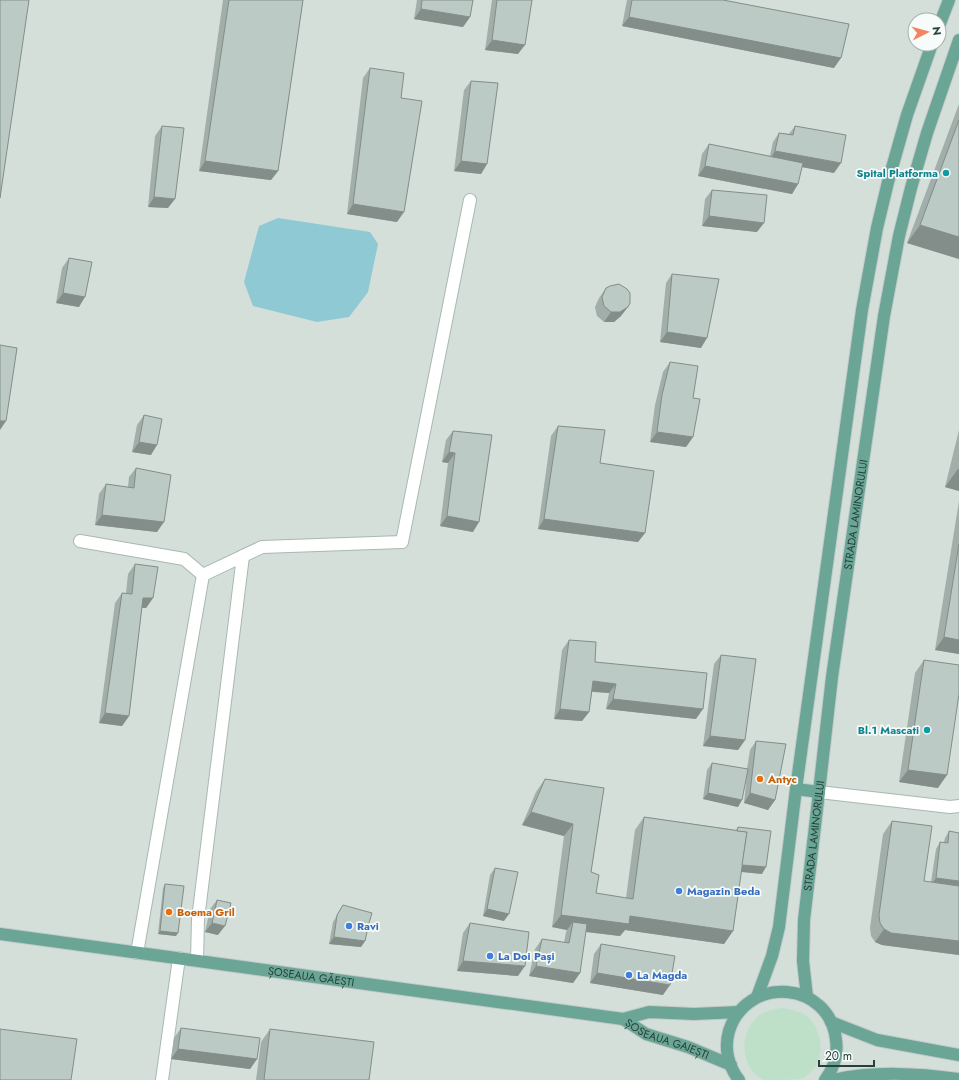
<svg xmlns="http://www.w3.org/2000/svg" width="959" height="1080" viewBox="0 0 959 1080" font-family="Jost,sans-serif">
<rect width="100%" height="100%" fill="#e6efeb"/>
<path fill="#d4dfda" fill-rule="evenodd" d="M0,0H959V1080H0ZM915,20H939V44H915Z"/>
<path fill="#bfe0c8" d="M783,1008C792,1010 802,1011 809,1018C823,1033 825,1056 811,1072C808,1075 805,1078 801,1079C794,1080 773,1080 764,1080C739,1068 738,1031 760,1015C767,1010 775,1009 783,1008Z"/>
<polygon fill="#8ec9d4" points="278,218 370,232 378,244 368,292 349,317 317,322 253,306 244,282 259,226"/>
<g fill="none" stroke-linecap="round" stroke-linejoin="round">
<defs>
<g id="minor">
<polyline points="80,541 184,559 203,575 137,953"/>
<polyline points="203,575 262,547 402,542 470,200"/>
<polyline points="819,792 950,807 959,806"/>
<polyline points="197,961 198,919 243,556"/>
<polyline points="162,1080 179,958"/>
</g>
<g id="major">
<polyline points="939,26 949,0"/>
<polyline points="796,789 819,792"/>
<path id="s1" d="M0,934L623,1019L649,1012L694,1014L739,1012"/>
<polyline points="757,997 772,956 779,927 796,789 862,310 877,228 888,182 907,115 932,44"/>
<path id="s2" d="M807,997L803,961L804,920L819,792L832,677L884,316L899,236L911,188L927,133L959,40"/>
<path id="s3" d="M623,1019L646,1034L688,1047L731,1065"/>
<polyline points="831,1022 877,1040 959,1055"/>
<path d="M739,1080C728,1066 724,1048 729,1031C747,974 830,981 836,1040C838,1054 834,1068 825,1080"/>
<path d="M832,1080C875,1071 916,1073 959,1079"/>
</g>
</defs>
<use href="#minor" stroke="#a8b8b2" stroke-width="14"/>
<use href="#major" stroke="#c2cac8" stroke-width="14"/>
<use href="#minor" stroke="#fff" stroke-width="12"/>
<use href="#major" stroke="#6aa596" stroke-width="12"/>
</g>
<g fill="#a1aea9">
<polygon points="223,0 303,0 278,171 271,180 199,171"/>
<polygon points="417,0 473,0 470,17 463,27 414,19"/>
<polygon points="492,0 532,0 518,54 485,50"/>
<polygon points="627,0 723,0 834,68 622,26"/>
<polygon points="370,68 401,98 397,222 347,214 363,78"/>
<polygon points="471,81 487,164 481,174 454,171 464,90"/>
<polygon points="959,104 959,259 907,243"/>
<polygon points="162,126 168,208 148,207 155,136"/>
<polygon points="795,126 834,173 802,167 798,184 792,194 698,176 702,154 709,144 770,156 773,142 779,133 789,134"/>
<polygon points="712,190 757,232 702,226 705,199"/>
<polygon points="69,258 79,307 56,303 62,268"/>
<polygon points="672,274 701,348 660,342 666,283"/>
<polygon points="606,288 621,316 614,322 604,322 597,316 595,307 599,298"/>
<polygon points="670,362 693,398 693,437 686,447 650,442 655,405 663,372"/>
<polygon points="144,415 151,455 132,452 137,425"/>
<polygon points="558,426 600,463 645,533 638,542 538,529 551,436"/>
<polygon points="959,430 959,491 945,487"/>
<polygon points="453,431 473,532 440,526 448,463 442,462 446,440"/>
<polygon points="136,468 157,532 95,525 99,494 106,484 128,487 129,477"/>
<polygon points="959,501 959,654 935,650"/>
<polygon points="135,564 153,598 146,608 142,608 129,716 122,726 99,723 115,603 122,593 126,593 128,574"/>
<polygon points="569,640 595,662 696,719 606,709 609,693 592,692 589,712 582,721 554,719 562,650"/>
<polygon points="721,655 745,740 738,750 703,746 714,664"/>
<polygon points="924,660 938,788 899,782 915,673"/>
<polygon points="756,741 775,800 768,810 744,803 747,773 738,807 703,799 707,770 712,763 747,769 750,750"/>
<polygon points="545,779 604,788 591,872 596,893 626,898 635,830 644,817 736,830 738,827 762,874 741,872 733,931 724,944 625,930 620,936 585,932 580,973 573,983 529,976 535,949 542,939 564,943 566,932 567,930 552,927 564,836 522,825 536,792"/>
<polygon points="892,821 924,881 931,882 936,849 940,842 944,842 945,838 949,831 959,955 882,945 875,942 871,936 870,928 883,834"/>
<polygon points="495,868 504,921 483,916 490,875"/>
<polygon points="165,884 176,936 158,934 163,888"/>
<polygon points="217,900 218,935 205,932 210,909"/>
<polygon points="343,905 369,923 365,941 361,947 329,944 333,922"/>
<polygon points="470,923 518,976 457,971 463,933"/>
<polygon points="601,944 663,995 590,983 594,954"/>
<polygon points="181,1028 257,1059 250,1069 171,1059 174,1038"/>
<polygon points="270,1029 369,1080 256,1080 261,1042"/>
</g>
<g fill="#838d89">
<polygon points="421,9 470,17 463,27 414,19"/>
<polygon points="629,17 841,58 834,68 622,26"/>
<polygon points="492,40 525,45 518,54 485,50"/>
<polygon points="775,151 841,163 834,173 769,161"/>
<polygon points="205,161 278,171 271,180 199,171"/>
<polygon points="461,161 487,164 481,174 454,171"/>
<polygon points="705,166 798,184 792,194 698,176"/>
<polygon points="154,197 175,199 168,208 148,207"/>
<polygon points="353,204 404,212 397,222 347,214"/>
<polygon points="709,216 764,223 757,232 702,226"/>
<polygon points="920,225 959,237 959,259 907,243"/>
<polygon points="63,293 85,297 79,307 56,303"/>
<polygon points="628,307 621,316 614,322 604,322 611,312"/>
<polygon points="667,332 707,338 701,348 660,342"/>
<polygon points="0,421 6,421 0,430"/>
<polygon points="657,432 693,437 686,447 650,442"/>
<polygon points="139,442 157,445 151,455 132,452"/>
<polygon points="449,452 455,453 448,463 442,462"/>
<polygon points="958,469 959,469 959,491 945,487"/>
<polygon points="102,515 164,522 157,532 95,525"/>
<polygon points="447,516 479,522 473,532 440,526"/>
<polygon points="544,519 645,533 638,542 538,529"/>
<polygon points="143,598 153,598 146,608 136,607"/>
<polygon points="944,637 959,640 959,654 935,650"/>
<polygon points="593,681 616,684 609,693 586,691"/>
<polygon points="613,699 703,709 696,719 606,709"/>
<polygon points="560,709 589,712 582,721 554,719"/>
<polygon points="105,713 129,716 122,726 99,723"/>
<polygon points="710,736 745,740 738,750 703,746"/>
<polygon points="908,770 947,775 938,788 899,782"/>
<polygon points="708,793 742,800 738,807 703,799"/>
<polygon points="750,793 775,800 768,810 744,803"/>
<polygon points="531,812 573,824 564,836 522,825"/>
<polygon points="739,864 766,867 762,874 734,871"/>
<polygon points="936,878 959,881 959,888 931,885"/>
<polygon points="487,909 509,914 504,921 483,916"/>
<polygon points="561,915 630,916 733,931 724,944 625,930 620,936 571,930 573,922 567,930 552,927"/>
<polygon points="212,923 225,926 218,935 205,932"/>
<polygon points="884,929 959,941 959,955 882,945 875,942"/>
<polygon points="160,931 178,933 176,936 158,934"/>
<polygon points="334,937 365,941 361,947 329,944"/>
<polygon points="463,961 525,966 518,976 457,971"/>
<polygon points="536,966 580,973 573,983 529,976"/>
<polygon points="597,973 670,985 663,995 590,983"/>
<polygon points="178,1049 257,1059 250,1069 171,1059"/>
</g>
<g fill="#bbcac4" stroke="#838d89">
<polygon points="0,0 29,0 0,198"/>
<polygon points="229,0 303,0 278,171 205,161"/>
<polygon points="422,0 473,0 470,17 421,9"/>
<polygon points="497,0 532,0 525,45 492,40"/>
<polygon points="632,0 723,0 849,24 841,58 629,17"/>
<polygon points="370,68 404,73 401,98 422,101 404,212 353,204"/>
<polygon points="471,81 498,83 487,164 461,161"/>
<polygon points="959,120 959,237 920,225"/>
<polygon points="162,126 184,128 175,199 154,197"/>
<polygon points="795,126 846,135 841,163 775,151 779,133 793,135"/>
<polygon points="709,144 803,163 798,184 705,166"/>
<polygon points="712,190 767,195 764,223 709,216"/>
<polygon points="69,258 92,262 85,297 63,293"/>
<polygon points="672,274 719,279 707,338 667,332"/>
<polygon points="619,284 627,289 630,293 630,303 628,307 620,312 611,312 604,306 602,297 606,288 610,286"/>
<polygon points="0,345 17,348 6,421 0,421"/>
<polygon points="670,362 698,366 693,398 700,399 693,437 657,432 662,395"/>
<polygon points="144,415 162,419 157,445 139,442"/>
<polygon points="558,426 605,430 600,463 654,471 645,533 544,519"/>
<polygon points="453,431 492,435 479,522 447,516 455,453 449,452"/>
<polygon points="136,468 171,475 164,522 102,515 106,484 134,488"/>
<polygon points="959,544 959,640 944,637"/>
<polygon points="135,564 158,567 153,598 143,598 129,716 105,713 122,593 132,594"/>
<polygon points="569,640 596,642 595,662 707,673 703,709 613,699 616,684 593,681 589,712 560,709"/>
<polygon points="721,655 756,659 745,740 710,736"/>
<polygon points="924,660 959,665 959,694 947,775 908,770"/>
<polygon points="756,741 786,744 775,800 750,793"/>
<polygon points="712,763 748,769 742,800 708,793"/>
<polygon points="545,779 604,788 591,872 599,875 596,893 633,899 644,817 747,832 733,931 630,916 629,924 561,915 573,824 531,812"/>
<polygon points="892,821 932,826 924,881 959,886 959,941 891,933 884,929 880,923 879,915"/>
<polygon points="738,827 771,831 766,867 742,865 747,832 737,831"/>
<polygon points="949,831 959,833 959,881 936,878 940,842 948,843"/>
<polygon points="495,868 518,872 509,914 487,909"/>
<polygon points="165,884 184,886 178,933 160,931"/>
<polygon points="217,900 231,903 225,926 212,923"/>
<polygon points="343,905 372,913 369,923 365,941 334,937 337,915"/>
<polygon points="573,922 587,924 580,973 536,966 542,939 569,943"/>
<polygon points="470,923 529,932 525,966 463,961"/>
<polygon points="601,944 675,956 670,985 597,973"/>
<polygon points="181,1028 260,1038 257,1059 178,1049"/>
<polygon points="0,1029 77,1039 71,1080 0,1080"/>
<polygon points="270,1029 374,1042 369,1080 264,1080"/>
</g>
<g fill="#0f9aa8" stroke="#f7fbf9" stroke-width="1.5">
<circle cx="946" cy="173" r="4"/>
<circle cx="927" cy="730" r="4"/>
</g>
<g fill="#e8710a" stroke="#f7fbf9" stroke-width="1.5">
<circle cx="760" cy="779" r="4"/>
<circle cx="169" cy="912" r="4"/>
</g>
<g fill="#3f7fe0" stroke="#f7fbf9" stroke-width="1.5">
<circle cx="679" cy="891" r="4"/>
<circle cx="349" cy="926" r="4"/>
<circle cx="490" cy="956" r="4"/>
<circle cx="629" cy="975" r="4"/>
</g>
<g text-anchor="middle" stroke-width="3.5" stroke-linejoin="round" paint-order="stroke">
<g font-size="11" font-weight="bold" fill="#0d838f" stroke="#f7fbf9" text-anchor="end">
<text x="938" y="177">Spital Platforma</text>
<text x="919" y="734">Bl.1 Mascati</text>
</g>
<g font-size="11" fill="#24423a" stroke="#f7fbf9">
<text dy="4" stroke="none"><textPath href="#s2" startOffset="486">STRADA LAMINORULUI</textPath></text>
<text dy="4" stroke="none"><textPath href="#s2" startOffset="162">STRADA LAMINORULUI</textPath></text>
<text dy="4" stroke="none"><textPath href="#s1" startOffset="314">ȘOSEAUA GĂEȘTI</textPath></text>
<text dy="4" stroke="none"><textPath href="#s3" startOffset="49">ȘOSEAUA GAIEȘTI</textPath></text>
</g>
<g font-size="11" font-weight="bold" fill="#c56008" stroke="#f7fbf9" text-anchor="start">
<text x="768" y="783">Antyc</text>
<text x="177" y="916">Boema Gril</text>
</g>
<g font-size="11" font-weight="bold" fill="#366cbe" stroke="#f7fbf9" text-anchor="start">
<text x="687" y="895">Magazin Beda</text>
<text x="357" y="930">Ravi</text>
<text x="498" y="960">La Doi Pași</text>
<text x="637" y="979">La Magda</text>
</g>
</g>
<g transform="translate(927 32) rotate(84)"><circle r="19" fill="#f7fbf9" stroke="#a3b1ad"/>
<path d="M0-3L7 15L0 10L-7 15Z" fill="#f4845f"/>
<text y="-6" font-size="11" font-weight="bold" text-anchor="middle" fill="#24423a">N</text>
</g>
<path d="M819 1060v6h55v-6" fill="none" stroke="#24423a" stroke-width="2"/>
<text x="825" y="1060" font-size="12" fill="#24423a" stroke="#f7fbf9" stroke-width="3" paint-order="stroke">20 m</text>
</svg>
